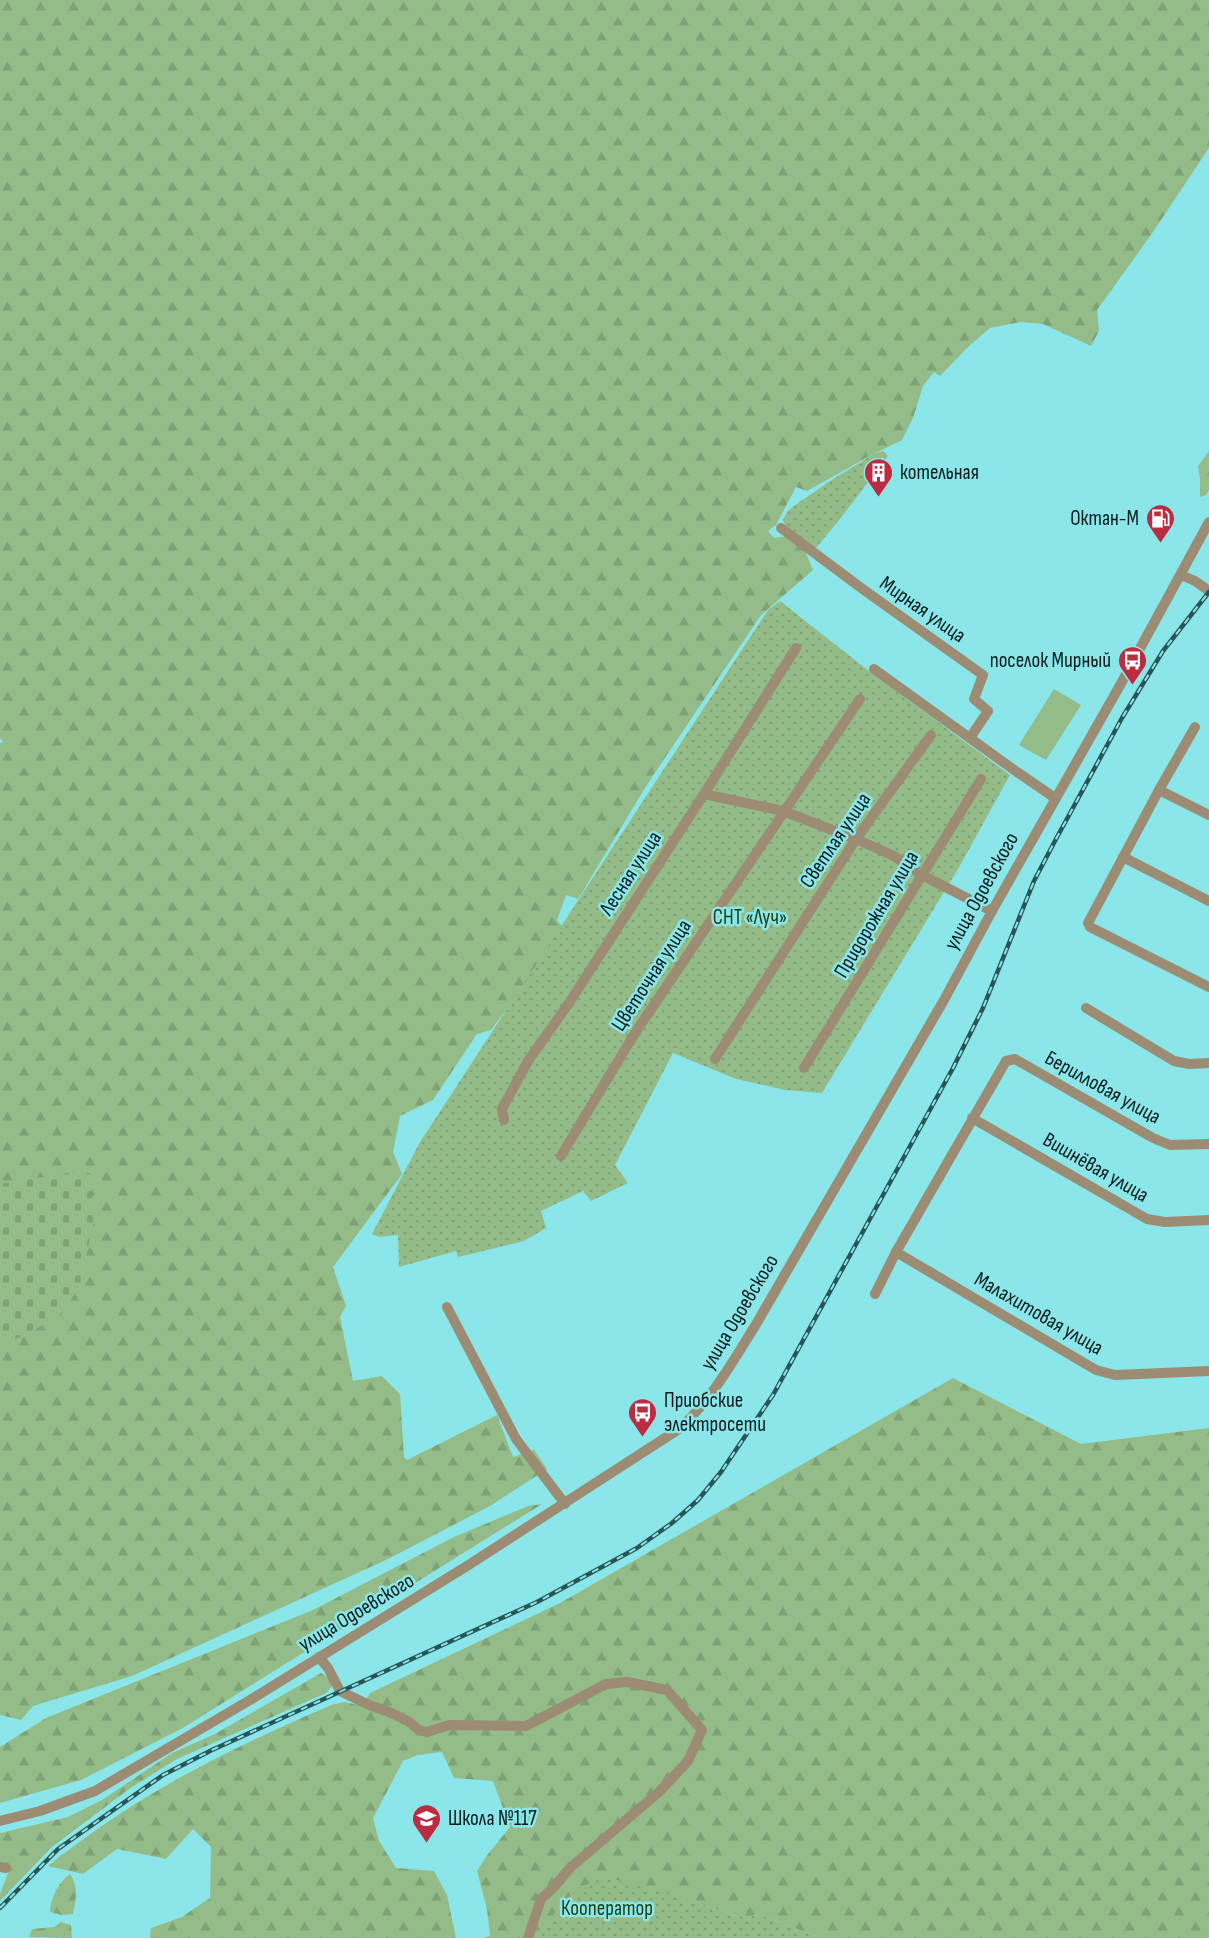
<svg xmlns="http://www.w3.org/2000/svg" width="1209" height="1938" viewBox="0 0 1209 1938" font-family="'Sofia Sans Condensed',sans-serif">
<defs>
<pattern id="forest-firs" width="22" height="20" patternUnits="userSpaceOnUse" patternTransform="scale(1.5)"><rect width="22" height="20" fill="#94bc89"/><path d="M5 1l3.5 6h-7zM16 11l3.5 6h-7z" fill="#7ea176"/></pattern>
<pattern id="cemetery-stones" width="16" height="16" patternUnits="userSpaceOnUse" patternTransform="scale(1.5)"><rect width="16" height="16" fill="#94bc89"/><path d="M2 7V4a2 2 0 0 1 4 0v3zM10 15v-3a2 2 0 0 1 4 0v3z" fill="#7ea176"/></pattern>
<pattern id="park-dots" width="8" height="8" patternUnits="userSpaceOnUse" patternTransform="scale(1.5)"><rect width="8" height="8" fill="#94bc89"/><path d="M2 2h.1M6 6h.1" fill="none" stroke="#7ea176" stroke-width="1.8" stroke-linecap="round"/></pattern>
</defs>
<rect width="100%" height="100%" fill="#8be6e9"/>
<g fill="url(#forest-firs)">
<polygon points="0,0 1209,0 1209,148 1153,232 1097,310 1099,331 1091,346 1043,324 1020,322 990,328 969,346 940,376 934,372 923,386 913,418 902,440 866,458 807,491 796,487 776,525 768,531 774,538 787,536 805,551 813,570 761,615 648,783 578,899 566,895 557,920 565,931 491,1030 477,1034 433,1100 400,1116 393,1152 402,1174 333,1267 346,1306 340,1317 353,1381 382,1376 400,1394 404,1457 407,1460 497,1415 513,1457 534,1450 547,1469 490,1506 388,1559 132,1676 33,1706 21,1720 0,1715 0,743 3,742 0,738"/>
<polygon points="1209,451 1209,490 1206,495 1200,497 1200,479 1198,466"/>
<path d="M953,1378L1081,1444L1209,1428V1938H821L760,1915L739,1917L692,1901L532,1938H483L490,1936L487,1909L477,1871L488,1854L510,1827L493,1781L454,1778L442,1752L418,1755L403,1761L373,1818L379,1841L396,1868L434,1871L447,1895L456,1938H150L151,1928L182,1917L210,1898L211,1847L193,1829L166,1859L117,1849L83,1874L48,1866C63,1853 80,1842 96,1830C170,1778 251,1739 334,1704L345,1702L362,1706L370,1693L560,1603Z"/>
<polygon points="542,1504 181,1729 81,1780 0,1803 0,1747 46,1718 313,1610 454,1537 528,1506"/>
<polygon points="321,1673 331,1680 332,1686 326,1693 177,1759 129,1789 52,1847 0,1901 0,1894 10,1868 0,1865 0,1833 68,1817 102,1800 172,1753 215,1734"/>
<path d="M70,1874C79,1888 76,1899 73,1914L62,1915L50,1912C51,1897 58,1883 70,1874Z"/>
<polygon points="61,1922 71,1925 72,1938 29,1937 32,1929 54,1927"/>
</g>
<polygon fill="url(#cemetery-stones)" points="68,1173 90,1173 94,1221 79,1288 57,1318 0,1347 0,1184"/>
<g fill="url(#park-dots)">
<polygon points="883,451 888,456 840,519 815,549 786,527 783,520 787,512 794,506 830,481 874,454"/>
<polygon points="780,601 865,668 1010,775 958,869 822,1093 785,1090 736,1079 673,1053 615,1165 628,1183 591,1201 583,1191 541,1211 546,1228 524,1241 458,1257 456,1251 399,1267 398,1235 379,1237 372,1234 420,1142 768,610"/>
<polygon points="606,1877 692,1901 739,1917 760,1915 821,1938 532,1938 578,1888"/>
</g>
<polygon fill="#94bc89" points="1054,689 1081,705 1046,760 1019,745"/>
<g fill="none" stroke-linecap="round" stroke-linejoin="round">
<g stroke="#9c8c74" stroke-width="10">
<polyline points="781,528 864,590 983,675 974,699 988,711 970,738"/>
<polyline points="1181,575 1195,581 1209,591"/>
<polyline points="874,669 1017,772 1055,798"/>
<polyline points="1195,727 1159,790 1088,923 1090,927 1209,987"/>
<polyline points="1159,790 1209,815"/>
<polyline points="704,794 783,811 856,839 894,856 922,875 992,911"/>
<polyline points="1123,857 1209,901"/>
<polyline points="1086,1008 1174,1061 1189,1064 1209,1063"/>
<polyline points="715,1059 856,839 931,735"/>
<polyline points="804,1068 981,779"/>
<polyline points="972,1118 1147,1219 1165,1222 1209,1220"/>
<polyline points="504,1120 502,1109 528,1061 569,1003 704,794 796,648"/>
<polyline points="561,1156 635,1033 860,699"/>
<polyline points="896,1252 1096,1370 1115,1375 1209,1371"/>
<polyline points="875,1294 896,1252 1006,1061 1015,1059 1153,1138 1170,1145 1209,1144"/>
<polyline points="447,1307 516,1439 565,1504"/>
<polyline points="319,1657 328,1668 340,1691 369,1705 389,1712 408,1721 419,1730 427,1732 449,1725 526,1726 606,1684 627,1682 667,1690 702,1730 688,1761 659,1792 570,1868 554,1887 541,1899 528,1938"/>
<path d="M0,1821L40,1811L95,1791L250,1700L467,1566L679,1429C711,1400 732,1363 755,1326L944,1000L992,911L1119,687L1209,522"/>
<polyline points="0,1867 6,1868"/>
</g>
<defs>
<polyline id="rail" points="0,1908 58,1849 163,1775 212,1750 537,1602 637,1548 672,1523 698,1500 721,1472 773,1395 953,1068 983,1008 1034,881 1056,839 1122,718 1163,651 1209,592"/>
</defs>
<use href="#rail" stroke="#285557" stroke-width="4.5"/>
<use href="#rail" stroke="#8be6e9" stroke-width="2" stroke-dasharray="7" stroke-linecap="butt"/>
</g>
<defs>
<symbol id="building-pin" viewBox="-11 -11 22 30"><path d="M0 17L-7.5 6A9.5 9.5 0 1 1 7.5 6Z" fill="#bc2b3f" stroke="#8be6e9"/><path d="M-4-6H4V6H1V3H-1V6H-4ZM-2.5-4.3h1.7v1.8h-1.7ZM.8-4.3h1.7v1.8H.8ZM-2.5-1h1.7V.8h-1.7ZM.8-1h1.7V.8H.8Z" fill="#fff"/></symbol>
<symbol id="fuel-pin" viewBox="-11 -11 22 30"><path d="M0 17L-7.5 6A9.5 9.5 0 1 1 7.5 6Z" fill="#bc2b3f" stroke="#8be6e9"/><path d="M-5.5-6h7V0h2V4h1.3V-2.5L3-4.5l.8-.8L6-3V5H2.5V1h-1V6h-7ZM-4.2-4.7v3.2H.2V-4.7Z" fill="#fff"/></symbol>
<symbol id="bus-pin" viewBox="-11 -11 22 30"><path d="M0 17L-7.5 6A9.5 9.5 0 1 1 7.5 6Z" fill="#bc2b3f" stroke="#8be6e9"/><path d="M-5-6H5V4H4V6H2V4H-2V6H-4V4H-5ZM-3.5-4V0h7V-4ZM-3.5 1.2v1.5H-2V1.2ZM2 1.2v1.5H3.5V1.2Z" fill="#fff"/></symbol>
<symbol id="school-pin" viewBox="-11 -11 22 30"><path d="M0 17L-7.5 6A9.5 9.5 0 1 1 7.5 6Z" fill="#bc2b3f" stroke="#8be6e9"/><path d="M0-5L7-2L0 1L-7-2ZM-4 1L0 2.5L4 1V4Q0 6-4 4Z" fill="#fff"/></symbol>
</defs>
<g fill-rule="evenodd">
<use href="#building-pin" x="862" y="456" width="33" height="45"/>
<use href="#fuel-pin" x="1144" y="502" width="33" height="45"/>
<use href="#bus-pin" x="1116" y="644" width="33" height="45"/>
<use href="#bus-pin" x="626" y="1396" width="33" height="45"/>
<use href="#school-pin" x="410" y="1802" width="33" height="45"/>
</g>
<g text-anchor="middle" stroke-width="5" stroke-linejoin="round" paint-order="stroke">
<g font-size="21" fill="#001a1b" stroke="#8be6e9" text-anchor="start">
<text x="900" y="479">котельная</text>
<text x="1139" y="525" text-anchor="end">Октан-М</text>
<text x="1111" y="667" text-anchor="end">поселок Мирный</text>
<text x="664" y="1407">Приобские<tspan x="664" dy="24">электросети</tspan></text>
<text x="448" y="1825">Школа №117</text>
</g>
<g font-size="21" fill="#001a1b" stroke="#8be6e9">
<text transform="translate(923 609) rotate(35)" y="7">Мирная улица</text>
<text transform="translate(835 840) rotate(-56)" y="7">Светлая улица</text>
<text transform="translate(630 873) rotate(-57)" y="7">Лесная улица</text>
<text transform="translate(981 891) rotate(-61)" y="7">улица Одоевского</text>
<text transform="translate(876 914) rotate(-59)" y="7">Придорожная улица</text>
<text transform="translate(651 975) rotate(-57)" y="7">Цветочная улица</text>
<text transform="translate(1103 1087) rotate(29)" y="7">Берилловая улица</text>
<text transform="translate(1096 1167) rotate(30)" y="7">Вишнёвая улица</text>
<text transform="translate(739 1312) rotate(-59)" y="7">улица Одоевского</text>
<text transform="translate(1039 1313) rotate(30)" y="7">Малахитовая улица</text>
<text transform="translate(356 1612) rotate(-31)" y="7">улица Одоевского</text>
</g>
<g font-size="21" fill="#173b0a" stroke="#8be6e9">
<text x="750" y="924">СНТ «Луч»</text>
<text x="607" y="1915">Кооператор</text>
</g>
</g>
</svg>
